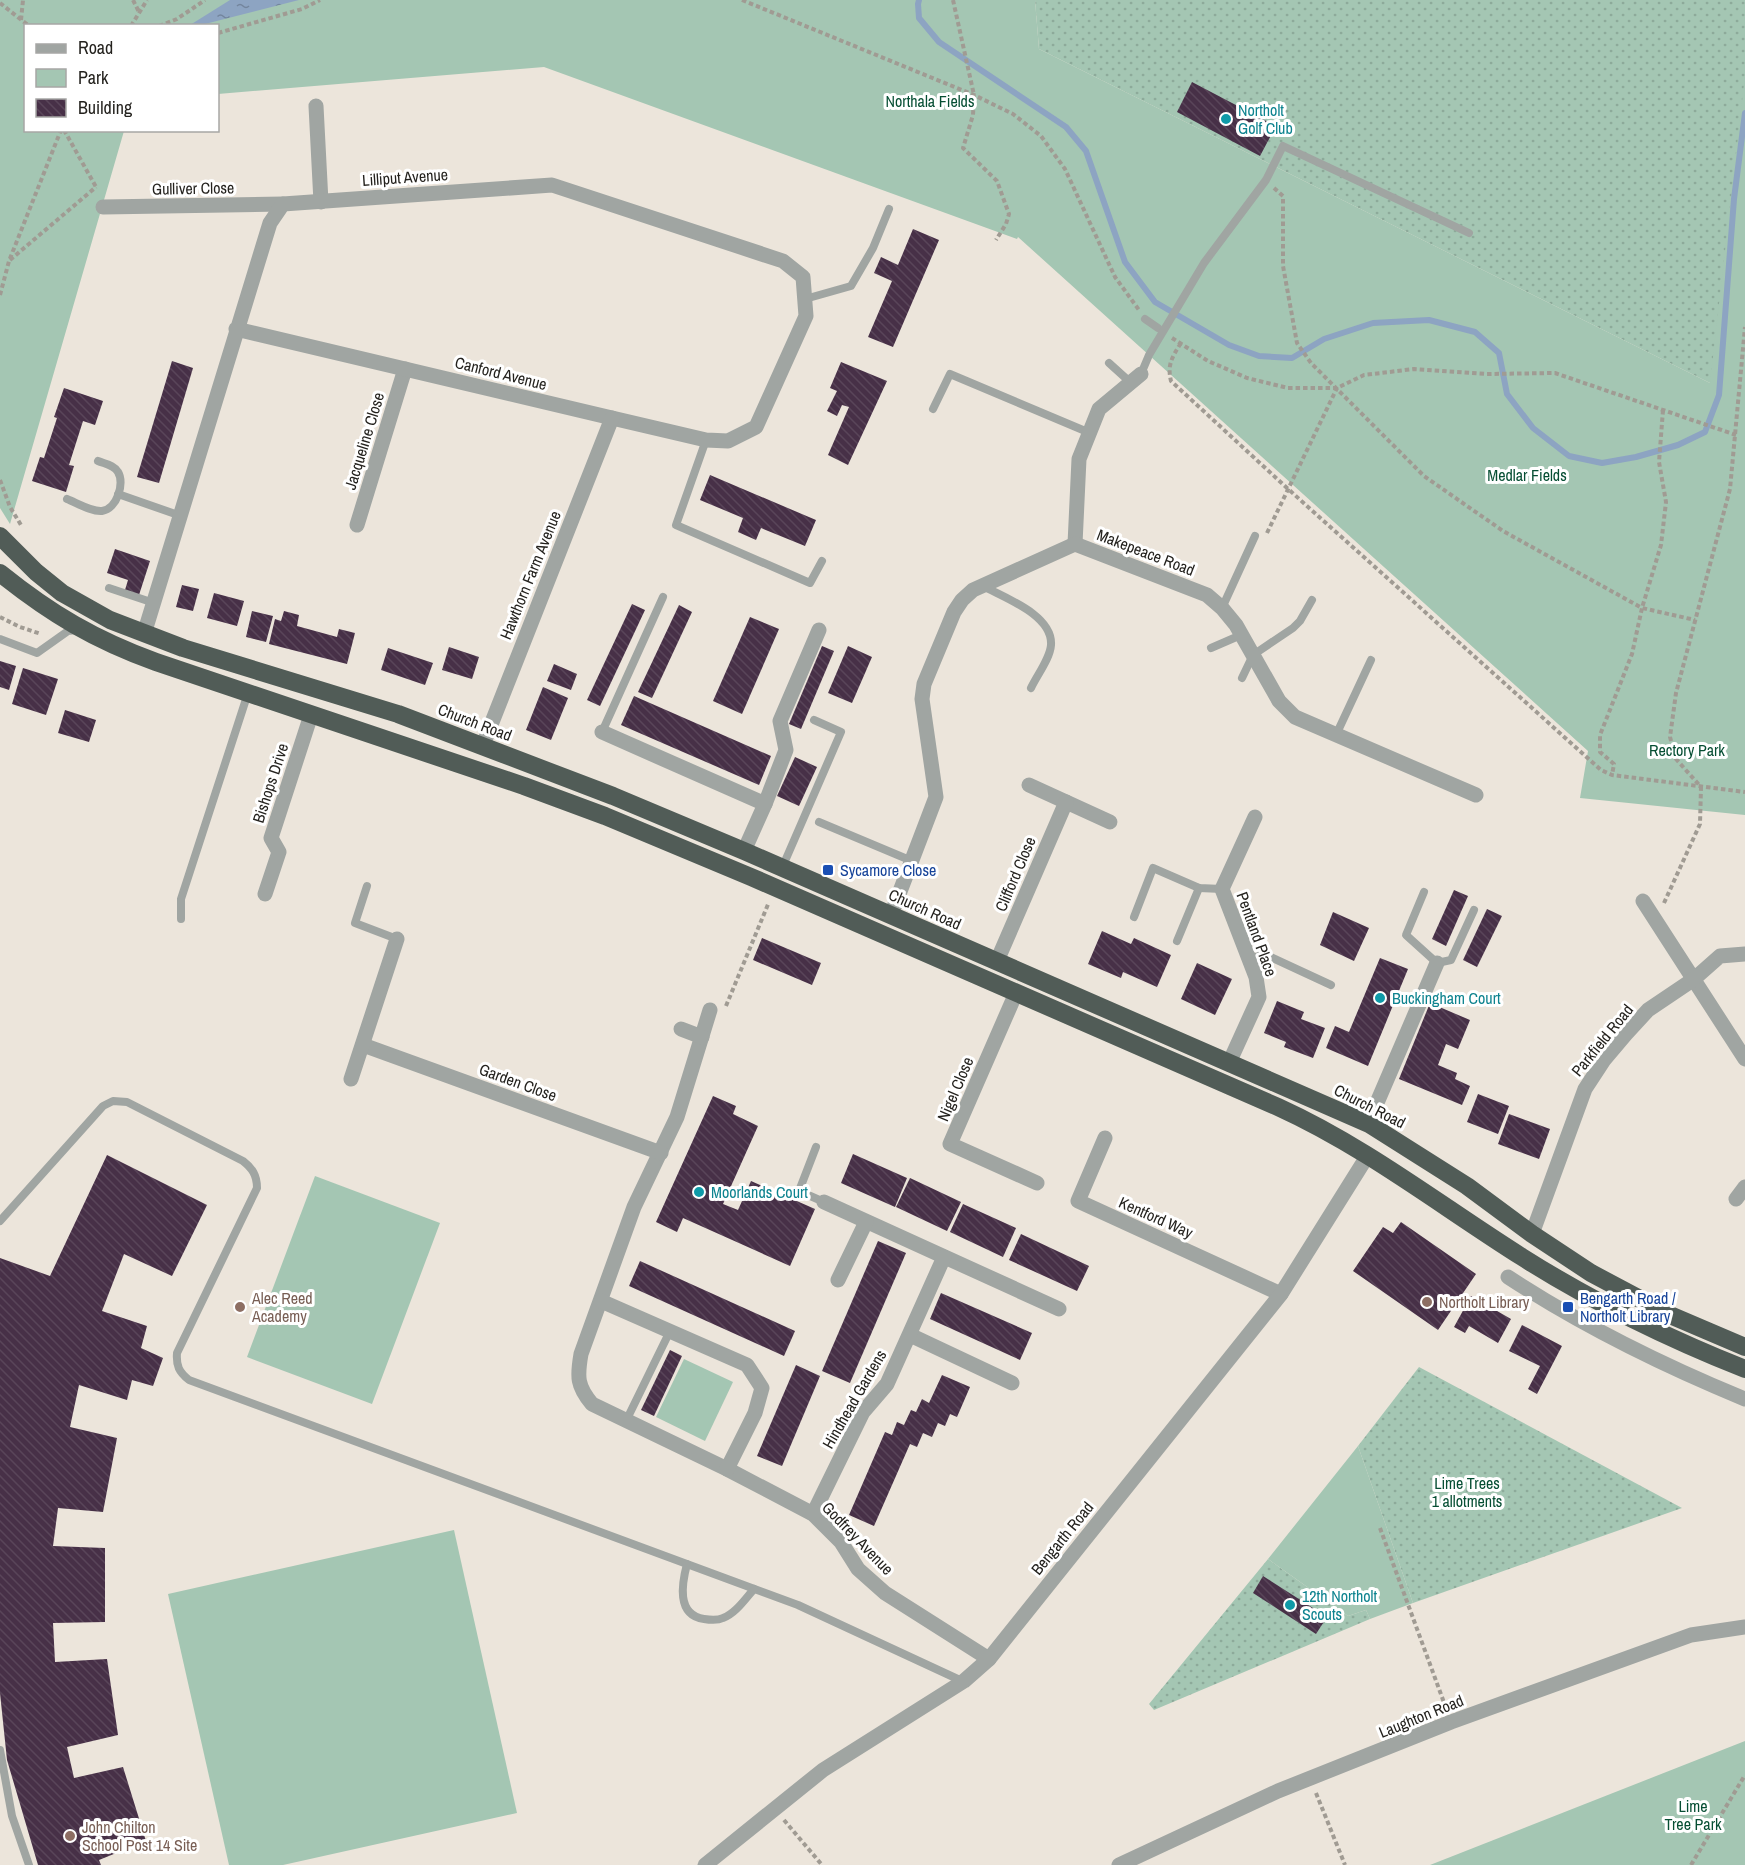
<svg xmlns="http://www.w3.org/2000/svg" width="1745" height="1865" viewBox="0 0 1745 1865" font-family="'Archivo Narrow',sans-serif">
<defs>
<pattern id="grass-dots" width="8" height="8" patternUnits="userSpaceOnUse" patternTransform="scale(1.5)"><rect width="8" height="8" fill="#a4c6b3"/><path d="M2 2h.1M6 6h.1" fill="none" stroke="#8daa9a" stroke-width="1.8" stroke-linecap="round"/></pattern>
<pattern id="water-ripples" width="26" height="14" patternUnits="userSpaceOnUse" patternTransform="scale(1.5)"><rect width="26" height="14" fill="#8da4c2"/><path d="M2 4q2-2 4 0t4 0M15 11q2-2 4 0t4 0" fill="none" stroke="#73859d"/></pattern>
<pattern id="building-back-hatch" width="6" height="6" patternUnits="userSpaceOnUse" patternTransform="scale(1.5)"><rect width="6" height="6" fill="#473047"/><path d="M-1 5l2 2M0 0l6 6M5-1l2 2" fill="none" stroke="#594559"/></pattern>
</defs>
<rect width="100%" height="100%" fill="#ece5db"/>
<g fill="url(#grass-dots)">
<polygon points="1035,0 1745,0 1745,105 1724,390 1039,49"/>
<polygon points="1419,1367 1682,1508 1413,1603 1358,1446"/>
<polygon points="1268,1559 1348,1616 1366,1610 1370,1619 1154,1710 1149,1704"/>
</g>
<g fill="#a4c6b3">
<polygon points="0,0 1035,0 1039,49 1710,383 1745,75 1745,815 1580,798 1588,751 1018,237 1017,239 544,67 218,94 218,26 26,26 26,130 124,131 10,524 0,508"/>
<polygon points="315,1176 440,1223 372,1404 247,1357"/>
<polygon points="684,1359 733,1382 705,1441 656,1417"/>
<polygon points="1358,1446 1413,1603 1370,1619 1366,1610 1348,1616 1268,1559"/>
<polygon points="454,1530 517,1813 283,1865 229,1865 168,1594"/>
<polygon points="1745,1741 1745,1865 1430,1865"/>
</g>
<polygon fill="url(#water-ripples)" points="230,0 299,0 201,25 190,25"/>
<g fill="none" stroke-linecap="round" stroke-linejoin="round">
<polyline stroke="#8da4c2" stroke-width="6" points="919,0 918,4 919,18 939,42 1066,127 1086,151 1125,262 1155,302 1229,345 1259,356 1292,358 1324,339 1373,323 1429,320 1475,332 1499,353 1507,394 1533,428 1569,456 1602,463 1636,457 1678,445 1705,432 1719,395 1734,199 1745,113"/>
</g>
<g fill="url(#building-back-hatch)">
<polygon points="1192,82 1276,126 1260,156 1177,112"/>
<polygon points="913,229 939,240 893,347 868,337 892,281 874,273 881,257 898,265"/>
<polygon points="172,361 193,368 159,483 137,477"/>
<polygon points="841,362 887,381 848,465 828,455 849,407 842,405 837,416 827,411 837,391 830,388"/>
<polygon points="64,388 103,401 95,425 83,421 69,465 74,466 66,492 32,481 40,457 44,458 57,418 54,417"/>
<polygon points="710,475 816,520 805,546 761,528 756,540 738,532 743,518 700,500"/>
<polygon points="115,549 150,561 139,595 125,590 128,580 107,573"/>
<polygon points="182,585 199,589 193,611 176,607"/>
<polygon points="214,593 244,601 237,626 207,618"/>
<polygon points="632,604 645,610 600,706 587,700"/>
<polygon points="679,605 692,612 652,698 638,692"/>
<polygon points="252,611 273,616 266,642 246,637"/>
<polygon points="284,611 299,615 297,626 337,637 339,629 355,633 347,664 269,644 275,619 281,621"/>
<polygon points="750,617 779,629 742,714 713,701"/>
<polygon points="822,646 834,651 801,729 789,724"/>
<polygon points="848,646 872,657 852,703 828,693"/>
<polygon points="449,647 479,657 472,679 442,670"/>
<polygon points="388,648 433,663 425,685 381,670"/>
<polygon points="0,661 16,666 9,690 0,687"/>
<polygon points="554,664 577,674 571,690 547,681"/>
<polygon points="23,668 58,679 46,715 12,704"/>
<polygon points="543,687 568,698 551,740 526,730"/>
<polygon points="634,696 771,756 759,785 621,725"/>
<polygon points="65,710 96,720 89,742 58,733"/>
<polygon points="795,757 817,767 799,806 777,796"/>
<polygon points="1454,890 1468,896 1446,946 1432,939"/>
<polygon points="1487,909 1502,916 1477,967 1463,960"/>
<polygon points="1333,912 1369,928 1354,961 1320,945"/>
<polygon points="1102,931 1131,944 1134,938 1171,955 1157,987 1123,972 1121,978 1088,964"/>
<polygon points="762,938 821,963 812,985 753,960"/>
<polygon points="1380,958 1408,969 1368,1066 1326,1048 1335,1026 1349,1032"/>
<polygon points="1197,963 1232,979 1215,1015 1181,999"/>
<polygon points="1277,1001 1304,1012 1301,1019 1325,1028 1313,1058 1284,1047 1286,1042 1264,1033"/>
<polygon points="1430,1003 1470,1020 1458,1049 1446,1044 1438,1065 1457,1073 1455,1079 1470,1086 1462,1105 1399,1079"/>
<polygon points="1478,1094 1509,1106 1498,1134 1467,1122"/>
<polygon points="713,1096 736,1106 733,1114 758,1126 723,1204 738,1210 751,1181 815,1209 790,1266 683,1218 677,1232 656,1222"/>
<polygon points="1509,1114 1550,1129 1539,1159 1498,1144"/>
<polygon points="853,1154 907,1178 895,1207 841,1183"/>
<polygon points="107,1155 207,1205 172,1276 124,1254 102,1311 147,1326 141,1348 163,1358 153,1386 132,1380 127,1400 79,1385 70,1427 117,1438 103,1512 58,1508 53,1546 105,1548 105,1622 53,1623 55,1662 107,1659 118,1735 67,1747 74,1778 123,1767 146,1841 99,1860 101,1865 38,1865 7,1760 0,1693 0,1258 50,1276"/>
<polygon points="910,1178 961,1202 947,1231 896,1207"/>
<polygon points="963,1204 1016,1228 1003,1257 950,1232"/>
<polygon points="1401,1222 1476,1274 1438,1330 1353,1271 1383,1227 1393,1233"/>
<polygon points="1021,1234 1089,1266 1077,1291 1009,1260"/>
<polygon points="878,1241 906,1253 850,1383 822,1371"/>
<polygon points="640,1261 795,1331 784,1356 629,1286"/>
<polygon points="941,1293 1032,1333 1020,1360 930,1319"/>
<polygon points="1471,1296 1511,1319 1498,1343 1469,1326 1465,1333 1454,1327"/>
<polygon points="1522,1325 1562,1346 1537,1394 1528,1389 1540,1366 1509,1351"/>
<polygon points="670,1350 682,1356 654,1416 641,1410"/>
<polygon points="796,1365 820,1376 782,1466 757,1456"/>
<polygon points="942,1375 970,1387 957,1417 950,1414 945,1426 938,1423 932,1437 923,1433 917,1447 910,1444 874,1526 849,1515 885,1432 892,1435 897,1422 904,1425 911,1410 916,1412 922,1399 929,1403"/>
<polygon points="1263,1576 1327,1617 1316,1634 1253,1593"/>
</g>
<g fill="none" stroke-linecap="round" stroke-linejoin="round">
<g stroke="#a09b93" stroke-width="4" stroke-dasharray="4.5 3" stroke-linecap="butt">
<polyline points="133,0 139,12"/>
<polyline points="742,0 974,95 1013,114 1041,136 1065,169 1115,277 1139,310"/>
<polyline points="953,0 974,95 973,115 963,148 997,181 1009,214 1006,224 996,240"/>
<polyline points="0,3 29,26"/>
<polyline points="21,20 23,0"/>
<polyline points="131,26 147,0"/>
<polyline points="159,26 177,19 205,0"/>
<polyline points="218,33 302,9 320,0"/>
<polyline points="64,130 96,187"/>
<polyline points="1274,188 1283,196 1283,266 1297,343 1311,363 1424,476 1503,531 1642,608 1632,654 1600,735 1600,752 1614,764 1612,775"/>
<polyline points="10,260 96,187"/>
<polyline points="0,295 9,261 61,130"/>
<polyline points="1172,338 1208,361 1247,378 1288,388 1337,388 1364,375 1414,369 1487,374 1555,373 1736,435"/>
<path d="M1181,343C1172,357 1167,365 1171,381L1287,488L1601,770L1612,775L1745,792"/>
<polyline points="1663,410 1659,462 1666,502 1661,545 1642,608 1695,620"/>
<polyline points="0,480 10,507 21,525"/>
<polyline points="1267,533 1337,388"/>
<polyline points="0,617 20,627 41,634"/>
<polyline points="1664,903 1700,824 1701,787 1676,759 1670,737 1676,693 1730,489 1745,327"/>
<polyline points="726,1006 769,902"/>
<polyline points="1380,1528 1446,1708"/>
<polyline points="1316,1793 1345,1865"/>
<polyline points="784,1820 822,1865"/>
<polyline points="1691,1865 1745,1775"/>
</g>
<g stroke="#a0a5a2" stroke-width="8">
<polyline points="805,299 851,286 873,248 889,209"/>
<polyline points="1145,319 1158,328"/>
<polyline points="1109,363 1130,382"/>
<polyline points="1141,374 1149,355 1204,263 1266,180 1283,146 1469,233"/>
<polyline points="933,409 950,374 1090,433"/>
<polyline points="706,440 676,525 810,583 822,561"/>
<polyline points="118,494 181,516"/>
<path d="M67,499C77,503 92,512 102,511C117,509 125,483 118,472C114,465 105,464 98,461"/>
<path d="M983,586C1005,598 1053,615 1051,645C1050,659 1037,675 1031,688"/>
<polyline points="109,588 154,603"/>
<polyline points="1222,608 1255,536"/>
<polyline points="0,639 37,653 68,631 76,630"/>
<polyline points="1211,648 1241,635"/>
<polyline points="1242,678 1253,655 1293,628 1300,621 1312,600"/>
<polyline points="602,732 663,597"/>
<polyline points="1336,735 1371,660"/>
<polyline points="819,822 912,861"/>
<polyline points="782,868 841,732 814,720"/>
<polyline points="367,886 355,923 397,939"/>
<polyline points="1424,892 1406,935 1437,963 1451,960 1474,910"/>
<polyline points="1134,917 1153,868 1199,888 1222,889"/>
<polyline points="181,919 181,899 248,693"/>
<polyline points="1177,941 1199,888"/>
<polyline points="1250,959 1264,954 1331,985"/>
<polyline points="816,1147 799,1191 824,1202"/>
<path d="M0,1221L103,1106L113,1101L127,1102L243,1161C252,1168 257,1175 257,1188L177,1353C176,1366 179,1372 189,1380L798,1605L962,1681"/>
<polyline points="626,1421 670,1331"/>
<path d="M687,1564C682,1583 676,1615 704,1619C710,1620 717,1621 723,1618C736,1613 745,1599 754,1589"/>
<polyline points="0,1750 12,1816 29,1865"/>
</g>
<g stroke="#a0a5a2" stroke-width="15">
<polyline points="316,106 321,202"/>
<polyline points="103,207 283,204"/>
<polyline points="357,525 405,369"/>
<polyline points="1075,544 1079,459 1099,409 1141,374"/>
<polyline points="144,634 270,223 283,204 552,185 783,261 803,277 806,316 756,427 728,441 706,440 612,418 236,329"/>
<polyline points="602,732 765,804"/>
<polyline points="483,745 612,418"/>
<polyline points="1029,785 1110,822"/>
<polyline points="744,851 765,804 786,750 780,721 819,630"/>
<polyline points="265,894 279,852 271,838 311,715"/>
<polyline points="1643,901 1745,1059"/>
<polyline points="891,915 936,797 922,699 924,684 954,612 962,600 973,590 1075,544 1207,595 1222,608 1236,625 1279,701 1295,717 1476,795"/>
<polyline points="997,961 1066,802"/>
<polyline points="1016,993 950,1144 1037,1183"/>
<path d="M710,1010L677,1117L634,1207L581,1354C577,1377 577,1386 592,1404L727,1469L813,1514L841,1542L858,1569L885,1593L989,1659"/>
<polyline points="681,1029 702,1037"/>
<polyline points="363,1045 661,1153"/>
<polyline points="1229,1063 1259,997 1256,977 1222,889 1255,817"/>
<polyline points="351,1079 397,939"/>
<polyline points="1373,1112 1437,963"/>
<polyline points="1105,1138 1078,1201 1281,1294"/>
<polyline points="1736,1199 1745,1187"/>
<polyline points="824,1202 1059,1309"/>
<polyline points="1532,1234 1585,1089 1604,1060 1626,1034 1648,1010 1694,979 1720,956 1745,954"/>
<path d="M1508,1277C1583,1326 1662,1365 1745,1399"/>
<polyline points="838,1280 866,1222"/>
<polyline points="601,1301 747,1365 762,1388 755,1413 727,1469"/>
<polyline points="910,1335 1012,1383"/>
<polyline points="813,1514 863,1412 887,1384 944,1257"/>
<polyline points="705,1865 823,1770 964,1681 989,1659 1281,1294 1368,1155"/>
<polyline points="1119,1865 1278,1791 1451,1722 1691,1635 1745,1627"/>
</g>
<g stroke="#515c57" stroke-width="18">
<polyline points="0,536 36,572 62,593 110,620 183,648 398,714 613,796 744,851 1369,1124 1467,1186 1532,1234 1591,1273 1670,1315 1745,1347"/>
<path d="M0,573C51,614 95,640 156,662L524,786L605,816L751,877L1278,1107C1366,1147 1441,1206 1522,1257C1593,1302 1667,1338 1745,1369"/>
</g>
</g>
<g fill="#0f9aa8" stroke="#fff" stroke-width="2">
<circle cx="1226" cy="119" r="6"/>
<circle cx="1380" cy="998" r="6"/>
<circle cx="699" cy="1192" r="6"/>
<circle cx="1290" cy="1605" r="6"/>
</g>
<g fill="#1a4fb4" stroke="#fff" stroke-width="2">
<rect x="822" y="864" width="12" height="12" rx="3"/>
<rect x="1562" y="1301" width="12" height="12" rx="3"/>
</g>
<g fill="#8d6e63" stroke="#fff" stroke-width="2">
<circle cx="1427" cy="1302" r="6"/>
<circle cx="240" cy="1307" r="6"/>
<circle cx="70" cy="1836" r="6"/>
</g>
<g text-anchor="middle" stroke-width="6" stroke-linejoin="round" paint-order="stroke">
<g font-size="16" fill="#064e33" stroke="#fff">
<text x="930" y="107">Northala Fields</text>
<text x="1527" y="481">Medlar Fields</text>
<text x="1687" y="756">Rectory Park</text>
<text x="1467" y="1489">Lime Trees<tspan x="1467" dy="18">1 allotments</tspan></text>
<text x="1693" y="1812">Lime<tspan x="1693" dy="18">Tree Park</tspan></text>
</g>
<g font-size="16" fill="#0d838f" stroke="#fff" text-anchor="start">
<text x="1238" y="116">Northolt<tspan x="1238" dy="18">Golf Club</tspan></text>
<text x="1392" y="1004">Buckingham Court</text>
<text x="711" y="1198">Moorlands Court</text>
<text x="1302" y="1602">12th Northolt<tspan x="1302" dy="18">Scouts</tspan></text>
</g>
<g font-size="16" fill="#24221e" stroke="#fff">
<text transform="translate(405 177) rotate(-4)" y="6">Lilliput Avenue</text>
<text transform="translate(193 188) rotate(-1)" y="6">Gulliver Close</text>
<text transform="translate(501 373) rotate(14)" y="6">Canford Avenue</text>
<text transform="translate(364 441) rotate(-73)" y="6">Jacqueline Close</text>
<text transform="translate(1146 552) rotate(21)" y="6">Makepeace Road</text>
<text transform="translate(530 575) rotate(-68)" y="6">Hawthorn Farm Avenue</text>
<text transform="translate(475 722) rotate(21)" y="6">Church Road</text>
<text transform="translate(270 783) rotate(-72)" y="6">Bishops Drive</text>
<text transform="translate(1015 874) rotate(-67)" y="6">Clifford Close</text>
<text transform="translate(925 909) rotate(24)" y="6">Church Road</text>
<text transform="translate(1257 934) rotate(70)" y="6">Pentland Place</text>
<text transform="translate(1602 1040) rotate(-51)" y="6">Parkfield Road</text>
<text transform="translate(518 1082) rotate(20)" y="6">Garden Close</text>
<text transform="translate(955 1089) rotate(-67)" y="6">Nigel Close</text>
<text transform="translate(1370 1106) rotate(27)" y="6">Church Road</text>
<text transform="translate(1156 1217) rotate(24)" y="6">Kentford Way</text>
<text transform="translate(854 1399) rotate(-60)" y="6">Hindhead Gardens</text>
<text transform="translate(858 1538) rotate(46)" y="6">Godfrey Avenue</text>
<text transform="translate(1062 1538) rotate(-51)" y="6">Bengarth Road</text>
<text transform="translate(1421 1716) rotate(-22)" y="6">Laughton Road</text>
</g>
<g font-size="16" fill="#164399" stroke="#fff" text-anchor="start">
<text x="840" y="876">Sycamore Close</text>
<text x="1580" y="1304">Bengarth Road /<tspan x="1580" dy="18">Northolt Library</tspan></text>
</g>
<g font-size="16" fill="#785e54" stroke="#fff" text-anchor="start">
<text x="252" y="1304">Alec Reed<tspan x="252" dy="18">Academy</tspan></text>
<text x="1439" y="1308">Northolt Library</text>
<text x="82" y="1833">John Chilton<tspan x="82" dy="18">School Post 14 Site</tspan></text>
</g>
</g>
<rect x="24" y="24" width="195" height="108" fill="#ffffff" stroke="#a7a7a5" stroke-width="1.5"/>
<rect x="36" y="44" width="30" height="9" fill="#a0a5a2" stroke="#a7a7a5" stroke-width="1.5"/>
<text x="78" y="54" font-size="18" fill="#24221e">Road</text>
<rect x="36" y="69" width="30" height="18" fill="#a4c6b3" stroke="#a7a7a5" stroke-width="1.5"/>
<text x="78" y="84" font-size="18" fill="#24221e">Park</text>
<rect x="36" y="99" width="30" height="18" fill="url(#building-back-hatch)" stroke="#a7a7a5" stroke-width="1.5"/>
<text x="78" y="114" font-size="18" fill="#24221e">Building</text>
</svg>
